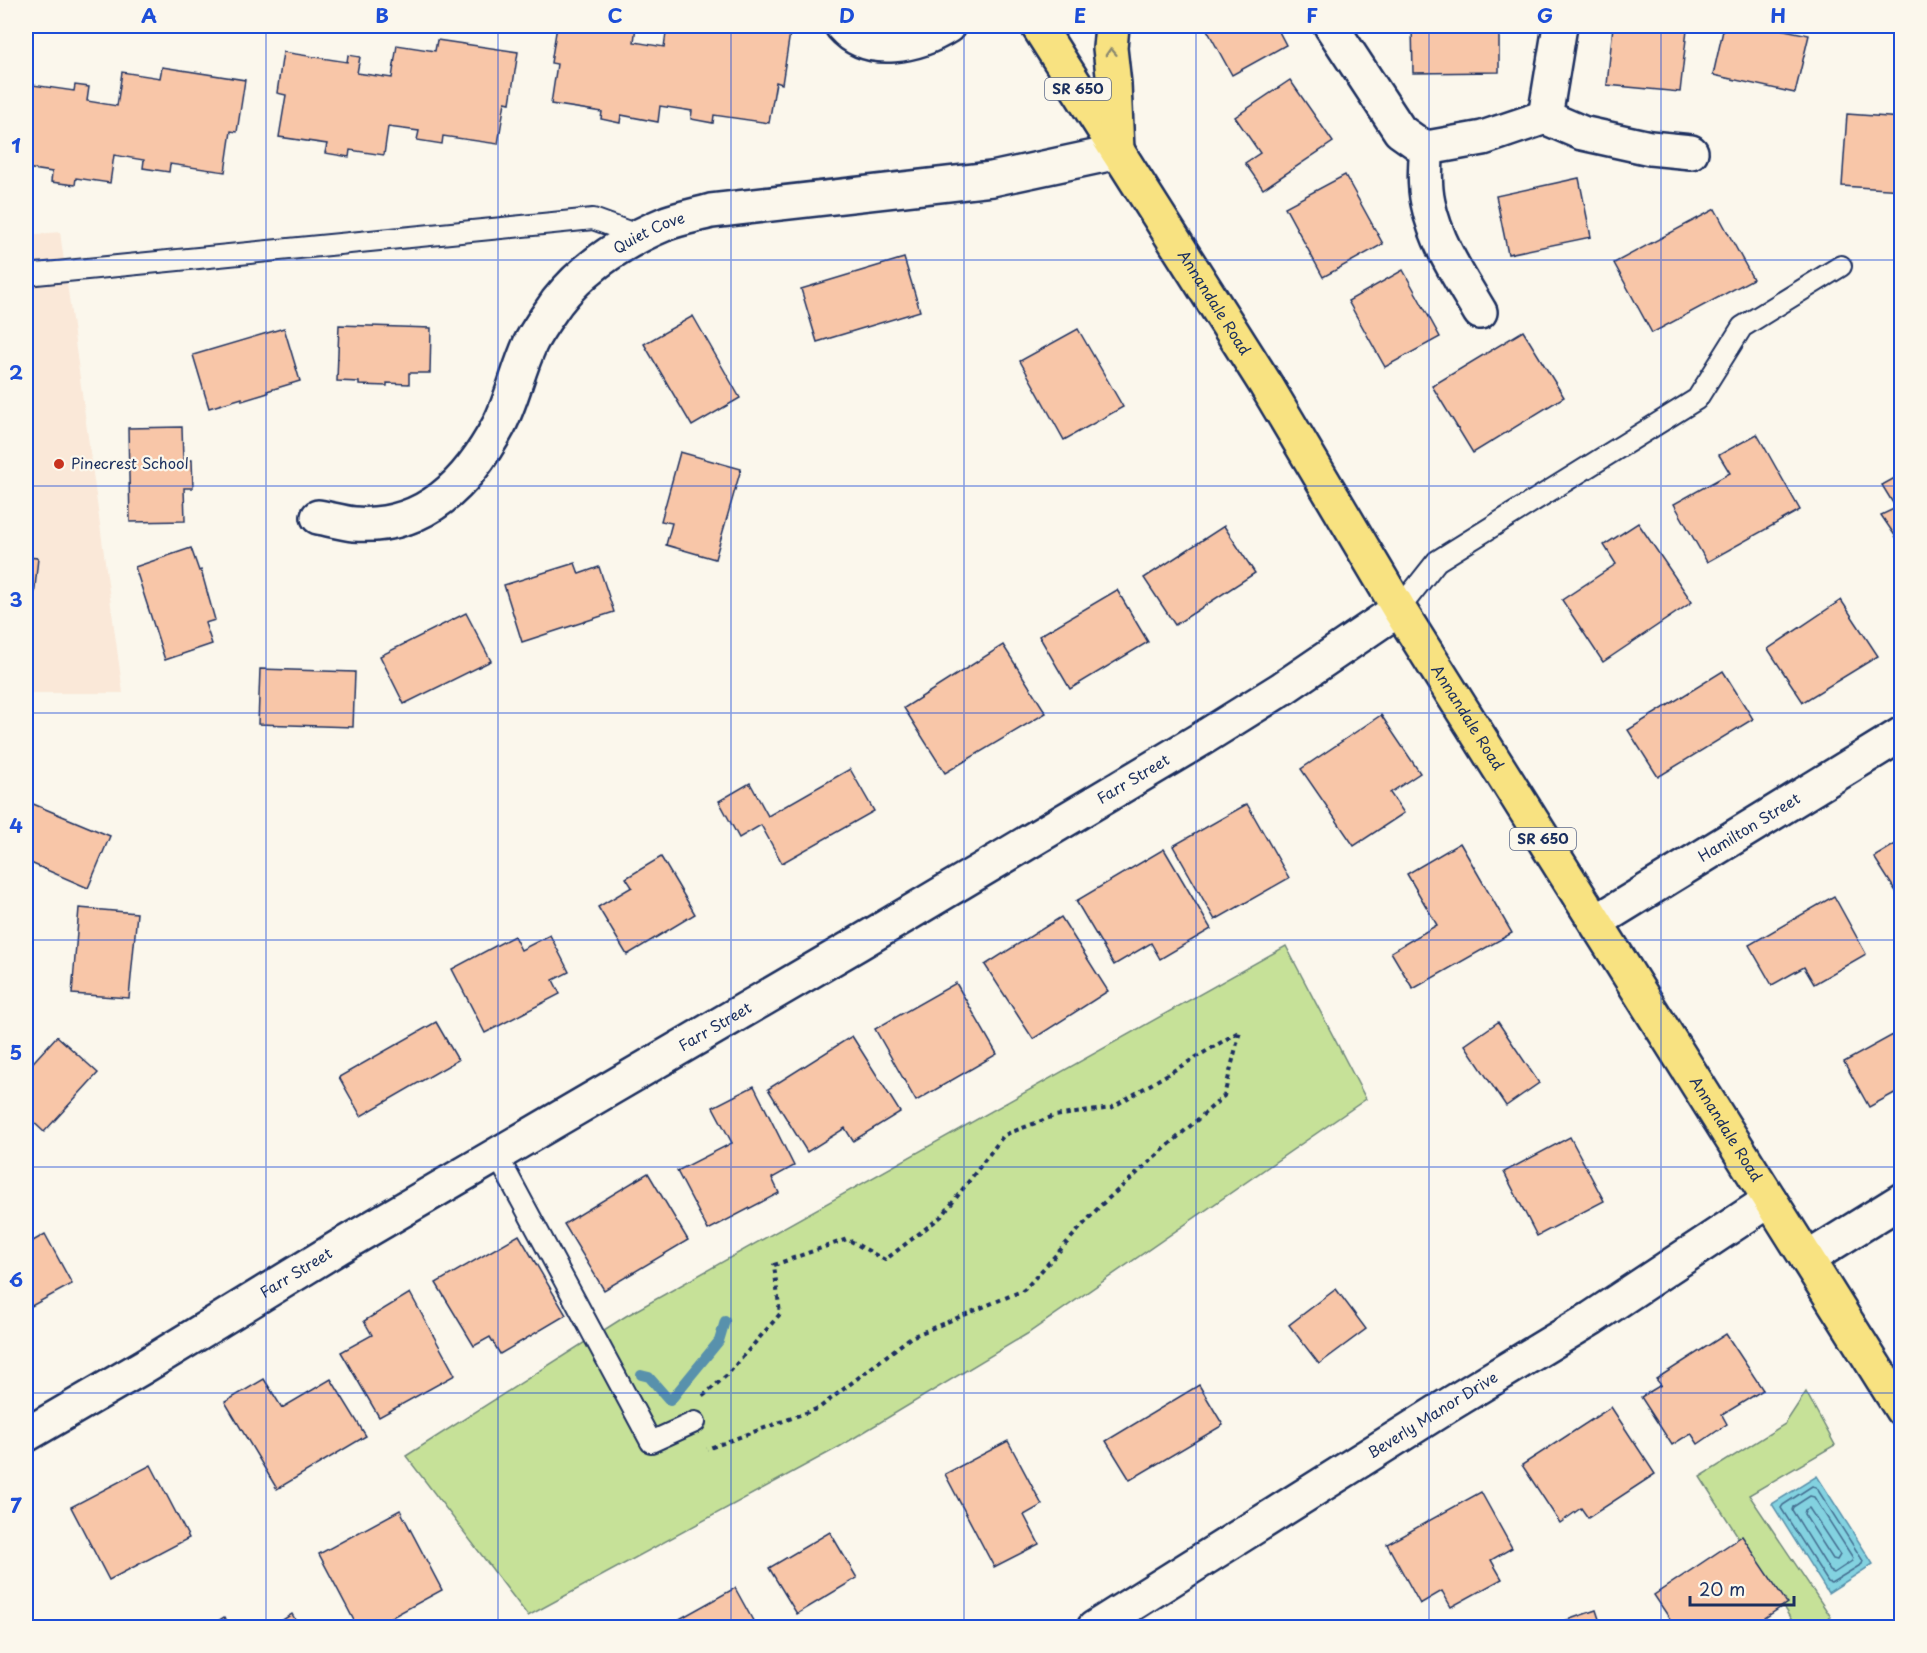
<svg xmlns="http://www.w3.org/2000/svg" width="1927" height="1653" viewBox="0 0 1927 1653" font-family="'Playpen Sans',sans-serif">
<rect width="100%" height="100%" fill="#fbf7ec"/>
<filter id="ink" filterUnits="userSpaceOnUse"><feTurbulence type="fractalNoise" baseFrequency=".0167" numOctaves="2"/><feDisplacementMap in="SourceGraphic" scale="12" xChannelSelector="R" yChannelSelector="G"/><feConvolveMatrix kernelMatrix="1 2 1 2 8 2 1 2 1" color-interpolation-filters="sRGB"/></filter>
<g filter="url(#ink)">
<polygon fill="#fae8d8" points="60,232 123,693 26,693 26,235"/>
<g fill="#c6e198" stroke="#70887b" stroke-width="1.5">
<polygon points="1286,946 1366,1099 1027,1334 839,1447 528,1616 406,1456 626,1316"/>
<polygon points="1806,1392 1835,1445 1749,1495 1831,1617 1815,1627 1796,1627 1700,1477 1785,1424"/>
</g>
<polygon fill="#83d2e0" stroke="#5991ac" stroke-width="1.5" points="1817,1476 1873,1564 1828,1593 1772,1504"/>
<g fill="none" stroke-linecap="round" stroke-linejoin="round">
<g stroke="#457092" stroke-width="1.5">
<polygon points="1812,1486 1816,1487 1863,1561 1862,1564 1831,1583 1828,1582 1781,1508 1783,1505"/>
<polygon points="1810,1496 1814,1497 1853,1558 1852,1561 1834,1573 1830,1571 1792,1510 1793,1507"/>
<polygon points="1809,1508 1840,1555 1837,1560 1833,1559 1804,1514 1805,1510"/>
</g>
<polyline stroke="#5991ac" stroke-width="10" points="641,1375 649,1377 670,1401 719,1341 725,1321"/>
</g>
<g fill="#f8c6a8" stroke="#1b2f5e" stroke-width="1.5">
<polygon points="557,26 591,26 621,30 621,26 636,26 634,42 664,47 667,26 706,31 707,26 744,26 790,33 782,84 776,82 769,123 714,115 713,123 691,119 692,111 660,106 658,122 621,115 620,123 601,119 602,112 551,104 557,64 551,63"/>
<polygon points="1205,26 1276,26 1286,45 1232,75"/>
<polygon points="1412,26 1499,27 1499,72 1413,73"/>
<polygon points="1613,26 1647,26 1687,30 1680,92 1607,85"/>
<polygon points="1724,26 1765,26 1809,35 1795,93 1713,75"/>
<polygon points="437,40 518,52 510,103 505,102 498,144 443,136 442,144 417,140 419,131 388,127 384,155 350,150 349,157 325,153 327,144 279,137 286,95 277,93 283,52 347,62 348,55 360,57 357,73 392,78 397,45 435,51"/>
<polygon points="162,67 245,80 237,132 231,131 225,172 170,164 169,172 143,168 144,160 114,155 110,183 76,178 75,185 51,182 52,172 26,168 26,84 74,91 75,85 89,87 87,101 117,106 122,72 160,78"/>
<polygon points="1290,80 1333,142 1263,189 1245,163 1260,153 1235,117"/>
<polygon points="1847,114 1902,118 1902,190 1842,186"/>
<polygon points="1345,175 1383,244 1323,277 1285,207"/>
<polygon points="1579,178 1591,237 1508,254 1496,196"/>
<polygon points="1715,209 1753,279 1652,333 1614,263"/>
<polygon points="904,258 920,311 817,342 801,289"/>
<polygon points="1403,270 1440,337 1385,367 1348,301"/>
<polygon points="693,316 740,398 692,426 644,344"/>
<polygon points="339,325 431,328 430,373 409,373 409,384 387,383 387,386 359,385 359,382 337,381"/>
<polygon points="284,328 300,381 267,391 268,393 242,401 242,398 209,408 193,355"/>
<polygon points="1078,329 1123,407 1064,440 1020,361"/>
<polygon points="1523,331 1564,397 1473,453 1432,386"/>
<polygon points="182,427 183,460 192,460 193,488 184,488 185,521 130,522 128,428"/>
<polygon points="1757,434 1800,510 1707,562 1674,504 1730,473 1719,455"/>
<polygon points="680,452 741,469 715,559 666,545 672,523 661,521"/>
<polygon points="1902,474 1902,546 1881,515 1896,508 1882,485"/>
<polygon points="1638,523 1692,602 1603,662 1562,600 1616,564 1604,545"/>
<polygon points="1224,526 1255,573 1175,625 1144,578"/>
<polygon points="191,548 199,571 201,570 215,620 205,623 212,644 165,660 135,567"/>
<polygon points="26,557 38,558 28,656 26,656"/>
<polygon points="575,563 579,574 599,567 614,612 522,642 504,585"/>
<polygon points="1117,590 1148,642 1070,689 1039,636"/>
<polygon points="1841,600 1878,656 1803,702 1768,649"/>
<polygon points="466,613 491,661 404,704 380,656"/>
<polygon points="1003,645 1046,713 945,773 904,708"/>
<polygon points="260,669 355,672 353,727 258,724"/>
<polygon points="1723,671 1753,719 1658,777 1628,730"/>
<polygon points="1381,715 1420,773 1390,793 1404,813 1354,846 1301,769"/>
<polygon points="850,769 874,811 782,863 761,825 739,838 719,801 750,783 768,816"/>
<polygon points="26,801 110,836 88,888 26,861"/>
<polygon points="1247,804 1289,878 1215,920 1173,846"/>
<polygon points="1902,840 1902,901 1874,857"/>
<polygon points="1460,843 1512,933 1413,989 1391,952 1437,925 1407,874"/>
<polygon points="1164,849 1211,929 1160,959 1151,943 1114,965 1076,901"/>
<polygon points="661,857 695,914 627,955 598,907 632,887 626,878"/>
<polygon points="1834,896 1866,954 1814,984 1804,967 1772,985 1749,945"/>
<polygon points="79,908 137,913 129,998 72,994"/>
<polygon points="1061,917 1108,991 1033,1039 985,965"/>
<polygon points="550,935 569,972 553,980 560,994 485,1033 452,969 514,936 521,950"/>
<polygon points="956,983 997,1054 916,1101 875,1029"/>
<polygon points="436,1022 458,1060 361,1116 339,1077"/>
<polygon points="1498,1022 1539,1083 1506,1106 1465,1045"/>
<polygon points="1902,1030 1902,1089 1869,1107 1844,1062"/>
<polygon points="57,1036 98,1073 44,1132 26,1115 26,1070"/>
<polygon points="852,1036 900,1112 853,1141 845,1128 807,1152 768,1089"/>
<polygon points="754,1086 794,1166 772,1178 779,1193 708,1230 677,1171 732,1143 713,1107"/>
<polygon points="1570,1137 1604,1201 1537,1236 1504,1172"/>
<polygon points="648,1173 688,1240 604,1290 564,1224"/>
<polygon points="45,1234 72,1284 26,1309 26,1245"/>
<polygon points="519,1235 566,1315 500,1354 490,1337 474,1346 436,1283"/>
<polygon points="1336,1289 1366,1329 1319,1364 1289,1325"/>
<polygon points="410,1293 455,1375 379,1417 341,1352 372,1335 364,1321"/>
<polygon points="1726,1334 1763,1390 1722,1415 1727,1424 1698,1444 1691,1433 1672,1445 1641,1397 1661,1385 1656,1379"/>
<polygon points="264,1379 282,1408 331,1379 366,1436 277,1489 225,1402"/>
<polygon points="1199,1385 1223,1425 1130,1480 1106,1441"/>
<polygon points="1611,1407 1655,1474 1588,1518 1581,1508 1560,1523 1522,1465"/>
<polygon points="1008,1441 1042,1505 1024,1515 1039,1544 994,1567 945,1474"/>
<polygon points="151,1465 189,1538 109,1580 71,1507"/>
<polygon points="1481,1492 1512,1548 1491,1560 1502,1579 1451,1607 1442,1591 1420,1604 1387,1544"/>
<polygon points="400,1510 442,1590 372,1628 358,1628 319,1554"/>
<polygon points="830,1532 857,1578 797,1614 769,1568"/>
<polygon points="1742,1536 1787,1603 1750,1628 1676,1628 1654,1595"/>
<polygon points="735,1588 757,1628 677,1628 674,1622"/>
<polygon points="1596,1610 1602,1628 1544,1628"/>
<polygon points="292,1614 300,1628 270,1628"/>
<polygon points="224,1617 230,1628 207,1628"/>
</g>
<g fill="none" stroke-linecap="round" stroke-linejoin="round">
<defs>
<g id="lane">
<polyline points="26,275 593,219 640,236"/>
<polyline points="1399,609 1437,561 1697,399 1742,327 1841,266"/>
<polyline points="497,1155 651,1442 695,1422"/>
</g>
<g id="street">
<path d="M842,26C869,57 918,45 948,26"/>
<polyline points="1331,26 1400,131 1417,143 1427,148 1483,138 1545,117 1582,133 1650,148 1691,152"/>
<polyline points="1545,117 1560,26"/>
<path d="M1427,148C1425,166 1424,185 1428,203C1436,243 1460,278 1480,312"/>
<path id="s1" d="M318,517C330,519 343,523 354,524C425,529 468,483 499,425C512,400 518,370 530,344C537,330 548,315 557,302C585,266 626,240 667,223C681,218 697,215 711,211L992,179L1118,152"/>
<path id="s2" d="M1596,922L1902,734"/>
<polyline points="1807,1259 1902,1200"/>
<path id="s3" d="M26,1435L143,1367L339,1247L859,943L1203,738L1283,688L1399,609"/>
<path id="s4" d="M1094,1628L1447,1406L1592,1318L1770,1200"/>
</g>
<g id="primary">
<path id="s5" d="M1038,26L1266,385L1399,609L1902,1410"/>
<polyline points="1112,26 1110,48 1114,84 1117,150"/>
</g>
</defs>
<use href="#lane" stroke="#1b2f5e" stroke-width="24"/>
<use href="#street" stroke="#1b2f5e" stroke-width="38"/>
<use href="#primary" stroke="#1b2f5e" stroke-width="38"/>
<polyline stroke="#1b2f5e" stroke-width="4" stroke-dasharray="4.5 4.5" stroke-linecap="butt" points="703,1396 727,1375 780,1314 774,1265 847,1239 885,1260 943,1215 1004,1135 1054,1116 1111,1108 1240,1031 1224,1096 1100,1206 1024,1290 911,1337 819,1408 707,1449"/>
<use href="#lane" stroke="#fbf7ec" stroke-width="20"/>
<use href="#street" stroke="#fbf7ec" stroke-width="33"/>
<use href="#primary" stroke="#f8e281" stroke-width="33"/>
</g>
<defs><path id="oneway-chevron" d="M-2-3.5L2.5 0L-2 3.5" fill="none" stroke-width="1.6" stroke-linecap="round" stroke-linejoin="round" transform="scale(1.5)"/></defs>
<use stroke="#8a8870" href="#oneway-chevron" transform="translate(1111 52) rotate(-93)"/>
</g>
<path fill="none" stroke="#1d4ed8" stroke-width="1.5" stroke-opacity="0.55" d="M266,26V1628M498,26V1628M731,26V1628M964,26V1628M1196,26V1628M1429,26V1628M1661,26V1628M26,260H1902M26,486H1902M26,713H1902M26,940H1902M26,1167H1902M26,1393H1902"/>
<circle fill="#c8321e" stroke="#fbf7ec" stroke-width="2" cx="59" cy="464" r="6"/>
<g text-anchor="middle" stroke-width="4.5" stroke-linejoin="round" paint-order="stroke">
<g fill="#fbf7ec" stroke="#5e6b89" stroke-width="1.5">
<rect x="1045" y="78" width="66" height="22" rx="4.5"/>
<rect x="1510" y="828" width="66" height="22" rx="4.5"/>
</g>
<g font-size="14" font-weight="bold" fill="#1b2f5e">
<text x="1078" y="94">SR 650</text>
<text x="1543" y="844">SR 650</text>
</g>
<g font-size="15" fill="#1b2f5e" stroke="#fbf7ec">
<text dy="5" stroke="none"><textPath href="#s1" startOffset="477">Quiet Cove</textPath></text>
<text dy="5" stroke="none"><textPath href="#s5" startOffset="328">Annandale Road</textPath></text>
<text dy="5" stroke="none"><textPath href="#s5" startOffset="814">Annandale Road</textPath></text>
<text dy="5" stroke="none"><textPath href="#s3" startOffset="1287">Farr Street</textPath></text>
<text dy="5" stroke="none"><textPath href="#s2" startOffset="180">Hamilton Street</textPath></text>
<text dy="5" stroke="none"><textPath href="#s3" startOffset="801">Farr Street</textPath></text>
<text dy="5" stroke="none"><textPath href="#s5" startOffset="1300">Annandale Road</textPath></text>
<text dy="5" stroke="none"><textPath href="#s3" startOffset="315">Farr Street</textPath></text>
<text dy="5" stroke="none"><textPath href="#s4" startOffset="400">Beverly Manor Drive</textPath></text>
</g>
<g font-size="15" fill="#1b2f5e" stroke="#fbf7ec" text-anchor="start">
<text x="71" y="469">Pinecrest School</text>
</g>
</g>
<rect width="1927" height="1653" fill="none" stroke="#fbf7ec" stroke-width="66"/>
<path d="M1690 1596v9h104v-9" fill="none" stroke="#1b2f5e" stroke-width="3"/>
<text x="1699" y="1596" font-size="18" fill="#1b2f5e" stroke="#fbf7ec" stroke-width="4.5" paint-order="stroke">20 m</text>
<rect x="33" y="33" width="1861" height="1587" fill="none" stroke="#1d4ed8" stroke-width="2"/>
<g font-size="20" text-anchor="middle" font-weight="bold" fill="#1d4ed8">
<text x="149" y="23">A</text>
<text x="382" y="23">B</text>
<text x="615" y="23">C</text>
<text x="847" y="23">D</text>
<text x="1080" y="23">E</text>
<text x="1312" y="23">F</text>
<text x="1545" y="23">G</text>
<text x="1778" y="23">H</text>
<text x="16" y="153">1</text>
<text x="16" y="380">2</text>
<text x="16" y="607">3</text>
<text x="16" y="833">4</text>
<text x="16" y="1060">5</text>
<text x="16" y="1287">6</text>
<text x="16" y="1513">7</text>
</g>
</svg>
